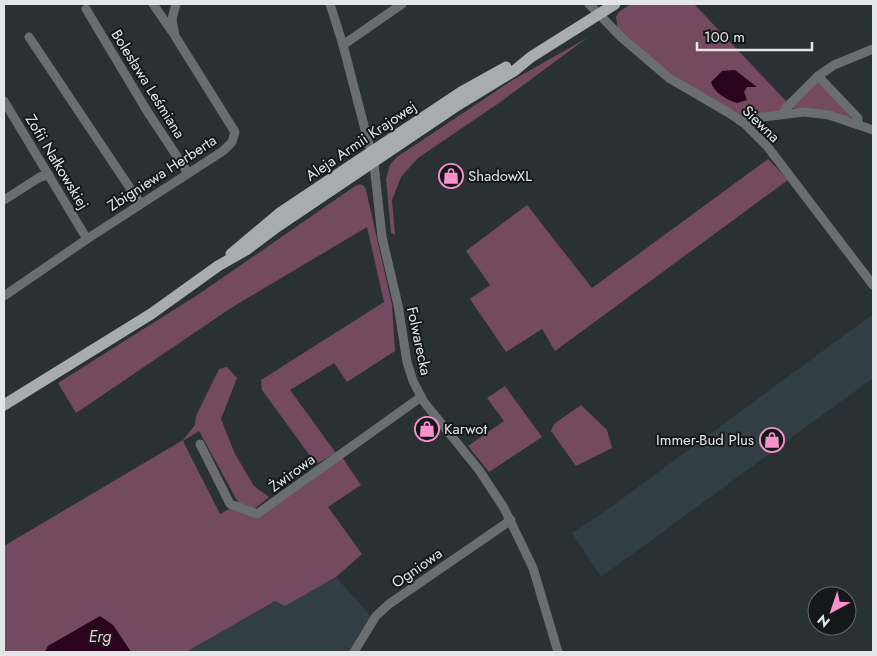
<svg xmlns="http://www.w3.org/2000/svg" width="877" height="656" viewBox="0 0 877 656" font-family="Jost,sans-serif">
<rect width="100%" height="100%" fill="#2a3133"/>
<g fill="#313e44">
<polygon points="873,314 873,378 601,577 572,533 607,510"/>
<polygon points="336,577 375,621 374,626 359,652 186,652 275,601 285,606"/>
</g>
<g fill="#744a61">
<polygon points="631,4 694,4 787,102 781,111 740,116 669,74 618,31 616,17 619,12"/>
<polygon points="587,38 499,103 418,158 401,177 392,200 395,235 391,233 386,179 390,165 397,157 511,81"/>
<polygon points="817,82 823,85 852,116 848,118 818,110 791,108"/>
<polygon points="768,159 788,180 555,351 542,329 506,352 470,299 490,285 466,251 527,205 592,288"/>
<polygon points="360,184 364,186 366,190 392,305 395,351 347,382 334,363 290,390 336,453 316,464 262,390 261,380 384,302 367,227 231,308 76,413 58,383 199,294 355,186"/>
<polygon points="227,367 237,378 221,419 235,454 254,486 269,497 253,510 239,504 199,431 183,441 220,514 231,508 258,519 342,457 361,485 328,507 362,554 336,577 285,606 275,601 186,652 131,652 113,625 48,646 45,652 4,652 4,546 183,440 195,425 196,416 219,369"/>
<polygon points="505,386 542,437 489,472 468,446 504,421 487,398"/>
<polygon points="581,405 607,430 612,448 576,466 551,431 554,424"/>
</g>
<g fill="#29041c">
<path d="M735,70L757,87H747L744,92L747,100L737,103C727,100 714,93 711,82L722,71Z"/>
<polygon points="100,616 113,625 131,652 45,652 48,646"/>
</g>
<g fill="none" stroke-linecap="round" stroke-linejoin="round">
<g stroke="#6b6e70" stroke-width="9">
<polyline points="153,4 173,33"/>
<polyline points="330,4 343,45 374,164 382,237 398,305 407,362 413,381 424,402 479,470 504,508 533,568 558,652"/>
<polyline points="589,4 621,37 669,78 729,113 745,124 767,146 873,285"/>
<polyline points="86,9 147,111 188,173"/>
<polyline points="29,37 140,203"/>
<polyline points="343,45 402,4"/>
<polyline points="4,101 87,239"/>
<polyline points="783,114 786,108 818,76"/>
<polyline points="739,120 804,112 829,115 873,130"/>
<polyline points="858,124 858,118 818,76 834,65 873,49"/>
<polyline points="4,200 40,177 49,175"/>
<polyline points="4,296 87,239 223,151 232,142 235,132 175,36 172,19 176,4"/>
<polyline points="200,444 230,504 257,514 421,397"/>
<polyline points="354,652 376,616 389,604 511,520"/>
</g>
<g stroke="#a6acaf" stroke-width="11">
<polyline points="231,254 281,212 461,92 506,67"/>
<polyline points="4,405 151,314 218,266 246,250 274,229 458,105 514,71 531,57 615,4"/>
</g>
</g>
<defs>
<symbol id="shop-ring" viewBox="-11 -11 22 22"><circle r="9.5" fill="#151819" stroke="#f890cb" stroke-width="1.5"/><path d="M-5-2.5h2.3a2.7 3.5 0 0 1 5.4 0H5L5.5 6h-11ZM-1.5-2.5h3a1.5 2.3 0 0 0-3 0Z" fill="#f890cb"/></symbol>
</defs>
<g fill-rule="evenodd">
<use href="#shop-ring" x="437" y="162" width="28" height="28"/>
<use href="#shop-ring" x="413" y="415" width="28" height="28"/>
<use href="#shop-ring" x="758" y="426" width="28" height="28"/>
</g>
<g text-anchor="middle" stroke-width="4" stroke-linejoin="round" paint-order="stroke">
<g font-size="15" fill="#e2e6e7" stroke="#151819">
<text transform="translate(148 84) rotate(58)" y="5">Bolesława Leśmiana</text>
<text transform="translate(761 124) rotate(44)" y="5">Siewna</text>
<text transform="translate(361 141) rotate(-34)" y="5">Aleja Armii Krajowej</text>
<text transform="translate(57 162) rotate(59)" y="5">Zofii Nałkowskiej</text>
<text transform="translate(162 173) rotate(-33)" y="5">Zbigniewa Herberta</text>
<text transform="translate(419 341) rotate(78)" y="5">Folwarecka</text>
<text transform="translate(292 473) rotate(-36)" y="5">Żwirowa</text>
<text transform="translate(417 568) rotate(-35)" y="5">Ogniowa</text>
</g>
<g font-size="15" fill="#e2e6e7" stroke="#151819" text-anchor="start">
<text x="468" y="181">ShadowXL</text>
<text x="444" y="434">Karwot</text>
<text x="754" y="445" text-anchor="end">Immer-Bud Plus</text>
</g>
<g font-size="16" font-style="italic" fill="#fdc1e0" stroke="#151819">
<text x="100" y="642">Erg</text>
</g>
</g>
<rect width="877" height="656" fill="none" stroke="#e2e6e7" stroke-width="10"/>
<g transform="translate(832 611) rotate(220)"><circle r="24" fill="#151819" stroke="#676a6b"/>
<path d="M0-4L9 19L0 12L-9 19Z" fill="#f890cb"/>
<text y="-8" font-size="14" font-weight="bold" text-anchor="middle" fill="#e2e6e7">N</text>
</g>
<path d="M697 42v8h115v-8" fill="none" stroke="#e2e6e7" stroke-width="2.5"/>
<text x="704" y="42" font-size="15" fill="#e2e6e7" stroke="#151819" stroke-width="4" paint-order="stroke">100 m</text>
</svg>
